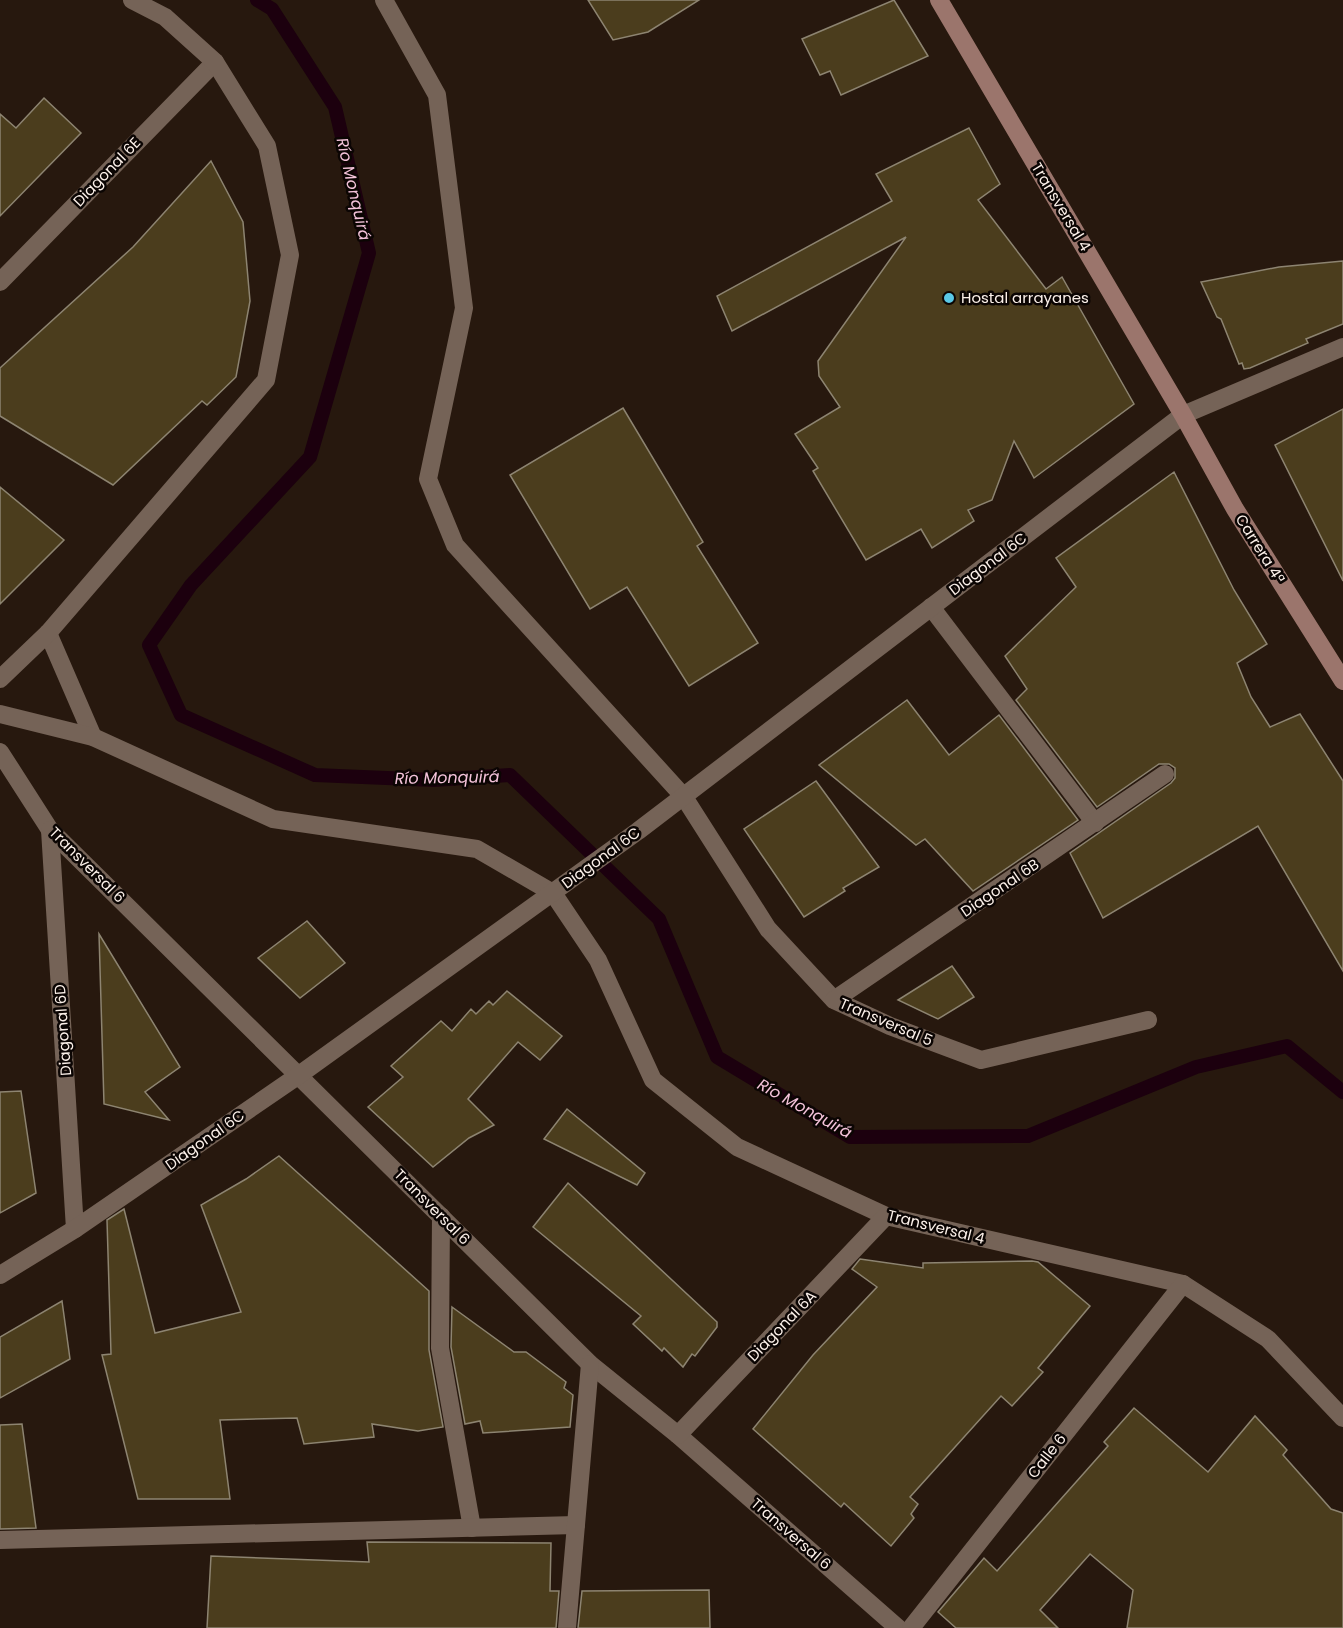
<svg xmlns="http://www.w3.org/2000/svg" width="1343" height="1628" viewBox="0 0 1343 1628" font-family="Poppins,sans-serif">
<rect width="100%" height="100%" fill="#27180e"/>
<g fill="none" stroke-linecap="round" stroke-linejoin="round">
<polyline stroke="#1c000e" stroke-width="14" points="257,0 272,9 335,107 369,253 310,457 191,585 149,645 181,715 315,775 434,780 510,775 659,919 717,1057 850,1137 1028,1136 1196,1067 1287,1046 1343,1092"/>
</g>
<g fill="#4b3d1d" stroke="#8d8471" stroke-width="1.5">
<polygon points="588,0 699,0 648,32 613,40"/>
<polygon points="894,0 928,56 841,95 830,71 820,75 802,39"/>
<polygon points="44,98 81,133 0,216 0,114 16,128"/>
<polygon points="969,128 1000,184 978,200 1046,289 1062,277 1134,404 1034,478 1014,441 992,500 968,510 974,521 932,548 921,529 866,560 813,471 818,468 795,434 840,407 819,376 818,361 906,237 732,331 717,296 892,201 876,174"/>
<polygon points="211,161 243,222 250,301 236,377 207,405 202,401 113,485 0,416 0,368 133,247"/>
<polygon points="1343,261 1343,324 1306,339 1308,343 1250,368 1244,369 1242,363 1239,364 1221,319 1217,317 1201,282 1279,267"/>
<polygon points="623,408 703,542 697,546 758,643 689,686 627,587 590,609 510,475"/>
<polygon points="1343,409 1343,581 1275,445"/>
<polygon points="1174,472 1234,590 1267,644 1237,663 1251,697 1270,727 1300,714 1343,781 1343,971 1258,826 1103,918 1070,853 1171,783 1175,778 1175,768 1169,764 1159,764 1097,807 1016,700 1027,689 1005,656 1076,587 1056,558"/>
<polygon points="0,487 64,540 0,604"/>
<polygon points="907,700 949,755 999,715 1078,820 973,891 925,839 916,845 819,765"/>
<polygon points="816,781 879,867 843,888 845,891 804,917 744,829"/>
<polygon points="307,921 345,963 300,998 258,958"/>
<polygon points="99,934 180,1067 145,1092 169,1120 104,1104"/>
<polygon points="952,966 974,997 938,1019 898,1000"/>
<polygon points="507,991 562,1036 540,1060 518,1042 468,1099 494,1125 469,1138 433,1167 368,1107 403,1077 391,1066 441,1021 452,1031 471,1009 476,1014 489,1001 493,1005"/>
<polygon points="21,1091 36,1193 0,1213 0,1092"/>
<polygon points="567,1109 645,1173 637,1185 544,1139"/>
<polygon points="279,1156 429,1291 429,1350 443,1427 418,1431 372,1424 374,1437 304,1444 297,1418 220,1420 230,1499 138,1499 102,1355 111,1354 107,1220 124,1209 155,1333 241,1312 201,1205 246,1179"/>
<polygon points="568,1183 717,1322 717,1327 695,1356 692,1354 683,1367 664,1348 662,1351 633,1324 641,1316 533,1227"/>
<polygon points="860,1259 923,1268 923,1263 1032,1261 1038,1262 1090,1306 1038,1368 1043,1372 1012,1406 1001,1396 910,1497 918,1504 911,1514 914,1518 891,1546 844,1503 841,1507 753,1429 813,1355 877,1287 852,1269"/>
<polygon points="62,1301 70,1359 0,1398 0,1337"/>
<polygon points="452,1307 514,1352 526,1352 566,1382 564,1388 573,1395 570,1427 483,1433 480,1421 465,1424 451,1347"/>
<polygon points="1134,1408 1208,1472 1255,1416 1287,1450 1283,1455 1331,1509 1343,1513 1343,1628 1127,1628 1133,1590 1090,1554 1040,1610 1058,1628 956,1628 938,1612 984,1558 997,1571 1108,1446 1104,1442"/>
<polygon points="22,1424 36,1528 0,1529 0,1425"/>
<polygon points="367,1542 551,1543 550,1591 559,1591 556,1628 207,1628 211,1556 369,1562"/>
<polygon points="709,1590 710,1628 578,1628 582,1591"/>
</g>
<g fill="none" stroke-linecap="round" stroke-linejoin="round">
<g stroke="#756357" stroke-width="18">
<polyline points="384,0 437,95 464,308 428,479 455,545 684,797 768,929 834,1000 890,1026 981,1060 1148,1020"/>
<polyline points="0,282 215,62"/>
<polyline points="931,607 1095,823"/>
<polyline points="48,633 93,737"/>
<polyline points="0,679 48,633 266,380 290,255 267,146 215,62 165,17 132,0"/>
<polyline points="0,714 93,737 273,819 477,849 553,893 598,960 653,1080 737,1147 886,1216 1183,1284 1268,1339 1343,1418"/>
<polyline points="0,752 50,830 590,1364 678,1435 898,1628"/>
<polyline points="50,830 75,1229"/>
<polyline points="834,1000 1165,774"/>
<polyline points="441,1216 440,1348 472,1528"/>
<polyline points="0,1275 75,1229 299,1075 638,831 1183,415 1343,347"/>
<polyline points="678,1435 886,1216"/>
<polyline points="0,1540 576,1525"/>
<polyline points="567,1628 590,1364"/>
<polyline points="911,1628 1183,1284"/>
</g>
<polyline stroke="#9b756c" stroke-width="18" points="939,0 1183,415 1235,509 1343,681"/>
</g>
<circle fill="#5ac8e6" stroke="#0b0503" stroke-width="2" cx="949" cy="298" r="6"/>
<g text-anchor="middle" stroke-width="5" stroke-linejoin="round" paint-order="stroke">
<g font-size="15" fill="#fbf0e9" stroke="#0b0503">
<text transform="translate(107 172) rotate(-46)" y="5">Diagonal 6E</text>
<text transform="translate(1061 207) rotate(59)" y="5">Transversal 4</text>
<text transform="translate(1260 549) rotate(58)" y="5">Carrera 4ª</text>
<text transform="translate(988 564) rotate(-37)" y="5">Diagonal 6C</text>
<text transform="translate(601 858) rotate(-36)" y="5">Diagonal 6C</text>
<text transform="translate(87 865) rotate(45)" y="5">Transversal 6</text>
<text transform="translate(1000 888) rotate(-34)" y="5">Diagonal 6B</text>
<text transform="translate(886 1022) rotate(23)" y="5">Transversal 5</text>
<text transform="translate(63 1030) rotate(-94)" y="5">Diagonal 6D</text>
<text transform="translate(205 1140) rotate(-35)" y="5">Diagonal 6C</text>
<text transform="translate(432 1207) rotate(45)" y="5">Transversal 6</text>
<text transform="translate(936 1227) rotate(14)" y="5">Transversal 4</text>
<text transform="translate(782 1326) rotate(-46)" y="5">Diagonal 6A</text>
<text transform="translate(1047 1456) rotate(-52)" y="5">Calle 6</text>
<text transform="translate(791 1534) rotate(41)" y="5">Transversal 6</text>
</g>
<g font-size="15" fill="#fbf0e9" stroke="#0b0503" text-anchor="start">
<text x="961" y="303">Hostal arrayanes</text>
</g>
<g font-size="16" font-style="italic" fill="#f4c3da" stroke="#0b0503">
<text transform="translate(354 189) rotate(77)" y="6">Río Monquirá</text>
<text transform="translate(447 777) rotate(-1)" y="6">Río Monquirá</text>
<text transform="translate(805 1108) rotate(29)" y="6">Río Monquirá</text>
</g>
</g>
</svg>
